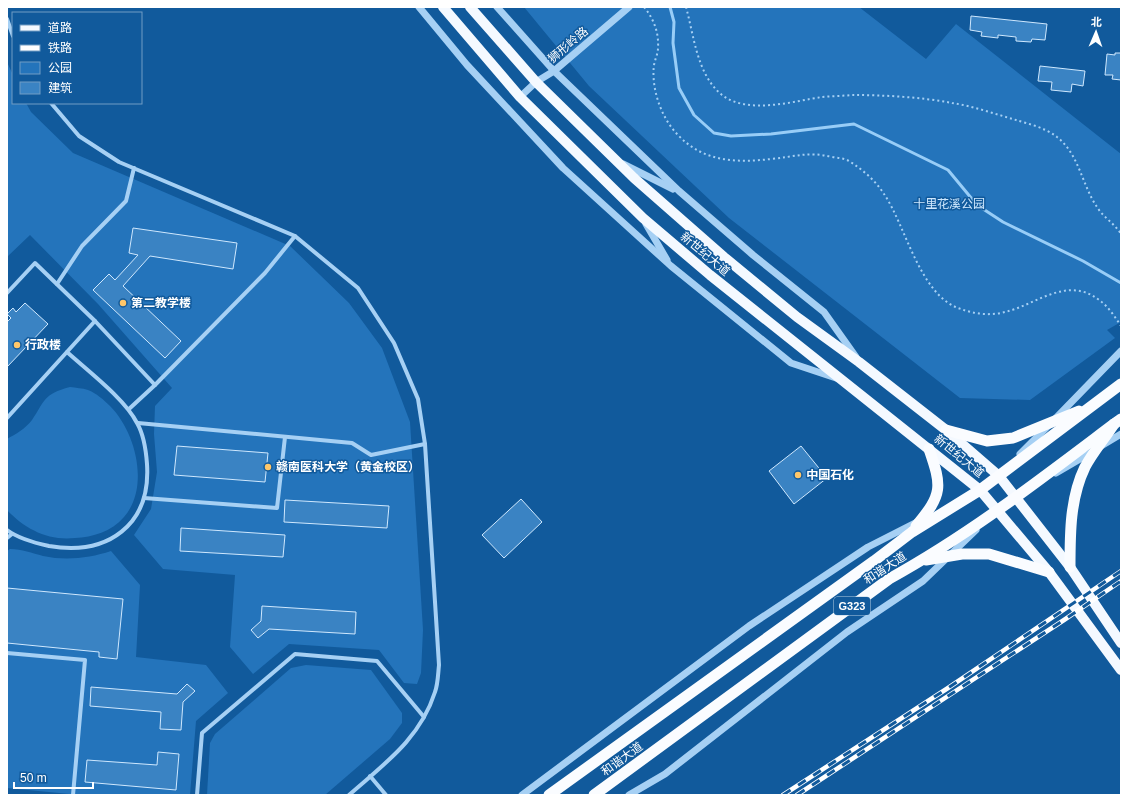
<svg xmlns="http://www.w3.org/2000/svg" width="1128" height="802" viewBox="0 0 1128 802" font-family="Arial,'Noto Sans SC',sans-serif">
<rect width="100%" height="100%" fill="#115a9c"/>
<g fill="#2474bb">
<polygon points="524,7 859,7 926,59 956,24 1121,154 1121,322 1107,330 1115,338 1030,400 960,398 729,218 589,86"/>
<polygon points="7,62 13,75 13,103 26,103 31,112 73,153 290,246 349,303 382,348 410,422 423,630 421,673 417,684 404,683 379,650 289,644 253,674 230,647 235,575 163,569 134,535 151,509 157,472 154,434 155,406 172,388 98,304 30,235 7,257"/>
<path d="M70,387C76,388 82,388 88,390C96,393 104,400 110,406C136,432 150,487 124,517C111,532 93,537 75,538C48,541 25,529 7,510V439C16,434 25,429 32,420C45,401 43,394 70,387Z"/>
<path d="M10,549C22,549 32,553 43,556C66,561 90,558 111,551L140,585L136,657L206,665L228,693L196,721L190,795H80L7,788V551Z"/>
<polygon points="306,665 371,670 402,713 402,723 390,739 325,795 207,795 210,743 215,734 291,668"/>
</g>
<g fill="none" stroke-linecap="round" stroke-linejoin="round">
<polyline stroke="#98cdf7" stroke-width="3" points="670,7 674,22 673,43 679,88 694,115 714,133 731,136 771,134 854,124 948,170 977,205 1003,222 1083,261 1121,283"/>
</g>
<g fill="#3a83c3" stroke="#cfe8fe">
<polygon points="971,16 1047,24 1045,40 1032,39 1031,42 1016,41 1016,37 998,35 998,38 981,36 982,32 970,30"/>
<polygon points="1115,53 1121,53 1121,80 1112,79 1113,75 1105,75 1107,54 1115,55"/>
<polygon points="1040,66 1085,71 1083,86 1072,84 1071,92 1051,90 1052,82 1038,81"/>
<polygon points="133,228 237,243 233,269 150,256 123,286 181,341 165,358 93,290 109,274 115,280 138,255 129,253"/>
<polygon points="25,303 48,324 7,367 7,322 11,318 7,314 13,308 16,312"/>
<polygon points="177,446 268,453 265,482 174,475"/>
<polygon points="801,446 827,478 794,504 769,471"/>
<polygon points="521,499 542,522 504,558 482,535"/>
<polygon points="285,500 389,506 387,528 284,522"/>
<polygon points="181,528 285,535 283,557 180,551"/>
<polygon points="7,588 123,599 117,659 99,657 99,652 7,643"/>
<polygon points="262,606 356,612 355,634 269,629 258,638 251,630 261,621"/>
<polygon points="187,684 195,691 183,702 181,730 160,729 161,712 90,706 91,687 177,694"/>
<polygon points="158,752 179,754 176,790 85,782 87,760 157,765"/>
</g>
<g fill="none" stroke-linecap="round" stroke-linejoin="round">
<g stroke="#a6d0f4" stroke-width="2" stroke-dasharray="2 3" stroke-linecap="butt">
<path d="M644,7C654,19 659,33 658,48C658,54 655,59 654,65C651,88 661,118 678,135C703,162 737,163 771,159C794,157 808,151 832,157C838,158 844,158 849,161C863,170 875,180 884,194C906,226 920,297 961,309C974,314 991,316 1005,312C1036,305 1067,275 1099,300C1108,306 1115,317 1121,326"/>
<path d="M686,7C694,36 697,75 722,95C748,115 794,101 822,97C832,96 842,96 852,95C883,95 921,97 952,103C973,106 995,114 1016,120C1029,124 1046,128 1057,137C1079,154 1082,185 1097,207C1103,217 1114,223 1121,234"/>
</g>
<g stroke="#a6d0f4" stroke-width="4">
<polyline points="7,19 13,36"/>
<path d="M51,103L79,136L119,162L295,236L358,288L394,343L418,399L425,444L439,665C438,674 438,684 435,692C420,739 384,764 349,795"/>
<polyline points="57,284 82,246 126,201 134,168"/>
<polyline points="7,293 35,263 95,321 155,385 265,273 295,236"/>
<polyline points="129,409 155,385"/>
<polyline points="7,418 95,321"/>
<polyline points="138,423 352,443 371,455 425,444"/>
<polyline points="144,498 277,508 285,437"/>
<path d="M7,530C19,539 35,543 49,546C108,556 151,525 147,464C146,450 144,435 137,423C125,399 88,371 67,352"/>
<polyline points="7,538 12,534"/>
<polyline points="7,653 85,660 73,795"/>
<polyline points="370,776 386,795"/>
<polyline points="197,795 202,733 295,654 377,661 424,717"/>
</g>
<g stroke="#a6d0f4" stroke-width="7">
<polyline points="419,7 467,65 563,168 671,266 791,363 836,378"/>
<polyline points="497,7 554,71 679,191 753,255 824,312 856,357"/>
<polyline points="520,97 536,82 554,71 629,7"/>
<polyline points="623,164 673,189"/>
<polyline points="646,224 667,260"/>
<polyline points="1055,419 1121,351"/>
<polyline points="1101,446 1121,434"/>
<polyline points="1020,454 1048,426"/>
<polyline points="1056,473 1092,452"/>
<polyline points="522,795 749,626 868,547 919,521"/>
<polyline points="629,795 665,774 847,632 923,581 976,530"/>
</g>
<g stroke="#f4f9ff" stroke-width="10">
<polyline points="443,7 520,97 643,218 710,275 980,490 1049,572 1121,670"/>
<polyline points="470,7 536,82 634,178 724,257 797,317 859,362 946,430 999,476 1070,567 1121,643"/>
</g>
<g stroke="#fafcff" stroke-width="11">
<polyline points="946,430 987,441 1013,438 1079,411"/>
<path d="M916,526C943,494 942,487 929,449"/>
<polyline points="926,560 962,554 989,554 1049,572"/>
<path d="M1070,567C1070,533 1070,498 1085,467C1093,452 1105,438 1114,424L1121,419"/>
<polyline points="549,795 874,561 912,532 980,490 1121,384"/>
<path d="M594,795L889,579C969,535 1041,479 1114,424"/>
</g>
<defs>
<g id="rail">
<polyline points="783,795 948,688 1121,571"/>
<polyline points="797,795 1064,620 1121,581"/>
</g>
</defs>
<use href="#rail" stroke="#fff" stroke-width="4.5"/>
<use href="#rail" stroke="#115a9c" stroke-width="3" stroke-dasharray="9" stroke-linecap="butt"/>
</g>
<g fill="#ffc76a" stroke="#115a9c" stroke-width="1.5">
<circle cx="123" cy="303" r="4"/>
<circle cx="17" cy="345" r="4"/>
<circle cx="268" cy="467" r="4"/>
<circle cx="798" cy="475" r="4"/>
</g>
<g text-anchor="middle" stroke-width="3" stroke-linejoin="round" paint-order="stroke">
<rect fill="#115a9c" stroke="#b8cee1" stroke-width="1" x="834" y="597" width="36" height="18" rx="3"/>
<g font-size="11" font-weight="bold" fill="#fff">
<text x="852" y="610">G323</text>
</g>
<g font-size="12" fill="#fff" stroke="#115a9c">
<text transform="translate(568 45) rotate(-40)" y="4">狮形岭路</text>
<text transform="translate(705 254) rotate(40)" y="4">新世纪大道</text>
<text transform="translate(959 456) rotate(39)" y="4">新世纪大道</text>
<text transform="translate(885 568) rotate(-33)" y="4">和谐大道</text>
<text transform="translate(622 759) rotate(-36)" y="4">和谐大道</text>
</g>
<g font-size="12" fill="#cfe8fe" stroke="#115a9c">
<text x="949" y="208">十里花溪公园</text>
</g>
<g font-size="12" font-weight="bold" fill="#fff" stroke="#115a9c" text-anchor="start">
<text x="131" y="307">第二教学楼</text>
<text x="25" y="349">行政楼</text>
<text x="276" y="471">赣南医科大学（黄金校区）</text>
<text x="806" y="479">中国石化</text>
</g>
</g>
<rect width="1128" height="802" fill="none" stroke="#ffffff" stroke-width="16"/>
<rect x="12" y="12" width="130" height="92" fill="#115a9c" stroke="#709cc4"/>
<rect x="20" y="25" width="20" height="6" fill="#f4f9ff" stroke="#709cc4"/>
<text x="48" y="32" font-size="12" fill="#ffffff">道路</text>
<rect x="20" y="45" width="20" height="6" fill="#ffffff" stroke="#709cc4"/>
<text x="48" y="52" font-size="12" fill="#ffffff">铁路</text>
<rect x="20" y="62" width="20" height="12" fill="#2474bb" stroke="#709cc4"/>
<text x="48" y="72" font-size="12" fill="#ffffff">公园</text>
<rect x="20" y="82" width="20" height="12" fill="#3a83c3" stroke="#709cc4"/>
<text x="48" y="92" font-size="12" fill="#ffffff">建筑</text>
<g transform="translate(1096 32) rotate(2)" stroke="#115a9c" stroke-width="3" paint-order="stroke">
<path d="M0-3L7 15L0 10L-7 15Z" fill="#ffffff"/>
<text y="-6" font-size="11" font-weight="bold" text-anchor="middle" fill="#ffffff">北</text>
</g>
<path d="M14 782v6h79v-6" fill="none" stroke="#ffffff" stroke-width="2"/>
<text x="20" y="782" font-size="12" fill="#ffffff" stroke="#115a9c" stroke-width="3" paint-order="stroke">50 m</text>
</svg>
